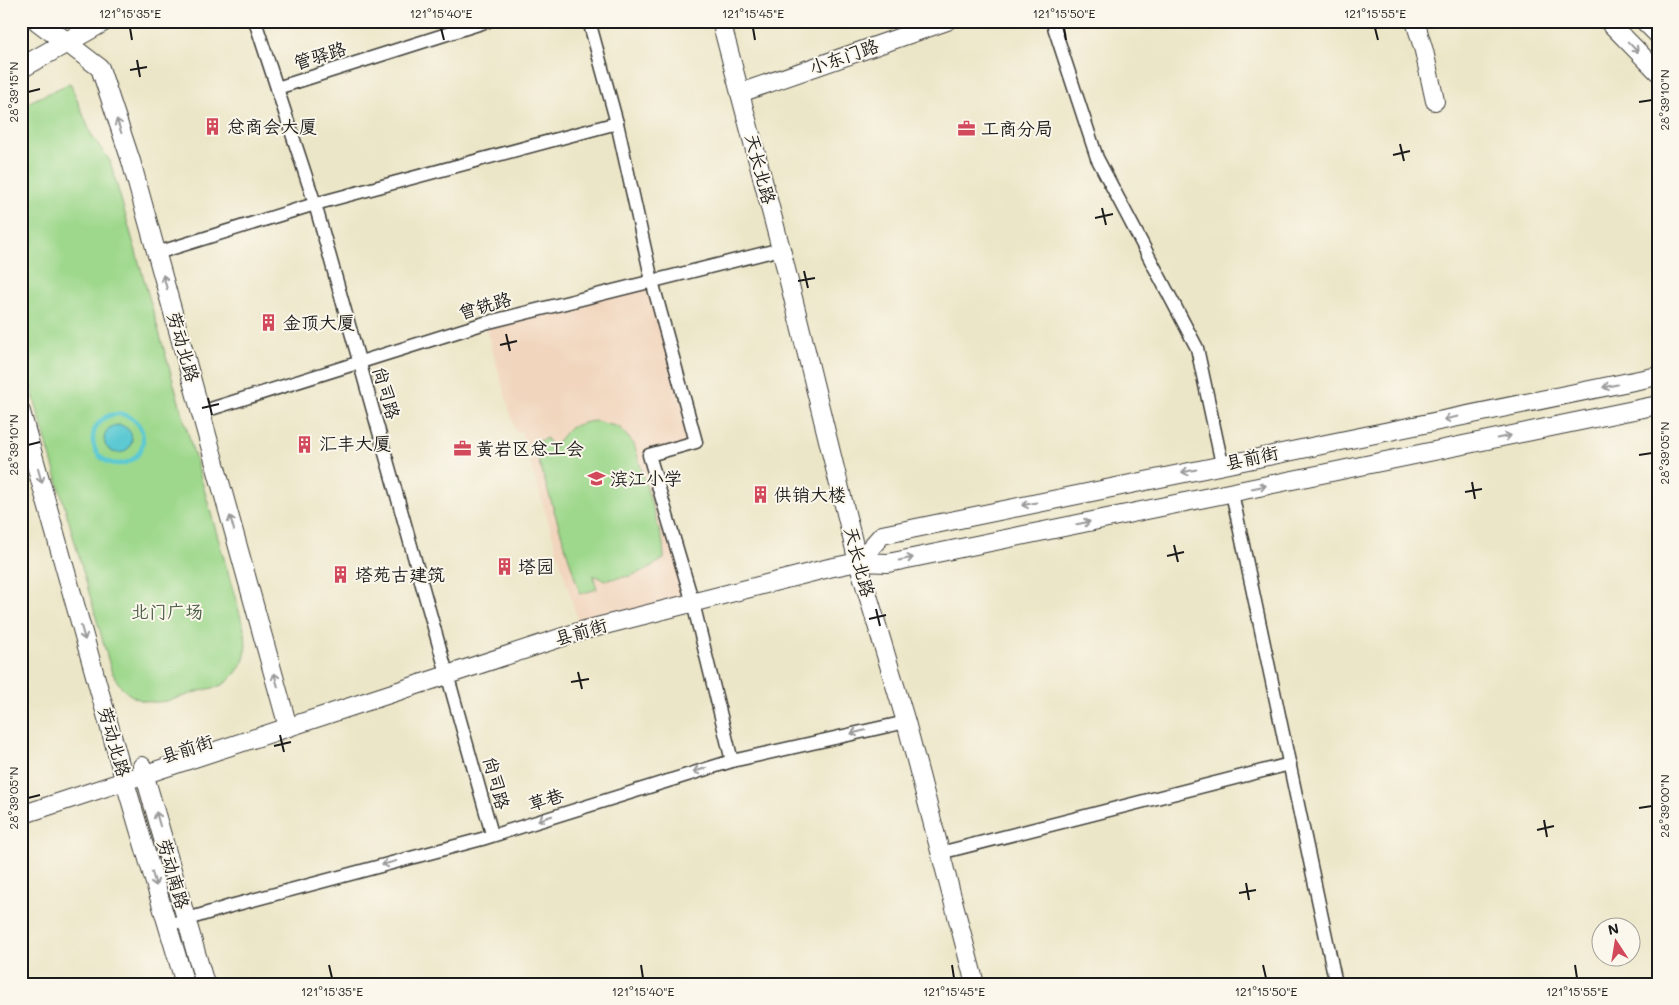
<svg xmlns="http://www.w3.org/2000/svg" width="1679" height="1005" viewBox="0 0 1679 1005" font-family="Mali,'LXGW WenKai TC',sans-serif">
<rect width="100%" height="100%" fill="#fbf7ec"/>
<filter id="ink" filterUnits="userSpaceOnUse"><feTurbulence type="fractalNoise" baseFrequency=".02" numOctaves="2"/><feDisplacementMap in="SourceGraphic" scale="10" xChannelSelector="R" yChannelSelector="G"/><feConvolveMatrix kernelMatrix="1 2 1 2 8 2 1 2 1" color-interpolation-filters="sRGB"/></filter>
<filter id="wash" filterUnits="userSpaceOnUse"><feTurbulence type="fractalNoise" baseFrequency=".0096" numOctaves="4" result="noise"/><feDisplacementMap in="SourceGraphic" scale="20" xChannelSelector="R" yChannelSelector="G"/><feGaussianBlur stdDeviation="1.12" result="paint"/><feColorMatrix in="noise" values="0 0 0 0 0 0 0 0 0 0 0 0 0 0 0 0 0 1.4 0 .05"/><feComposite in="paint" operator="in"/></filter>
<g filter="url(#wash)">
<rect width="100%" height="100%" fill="#ece6c8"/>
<polygon fill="#f1d5bd" points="652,281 696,442 649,455 693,603 581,631 521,431 516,433 485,323"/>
<g fill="#9ed88c" stroke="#5d7a54">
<path d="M70,83L92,136L110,161L245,632C246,643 247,652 243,662C239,670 230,681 222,685C215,688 207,689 200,691C180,697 157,708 136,698C123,692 117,682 111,670L21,352V106Z"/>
<path d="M595,421L619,427L634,444L663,543L664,559L645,570L630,576L605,580L593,575L597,589L580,594L533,443L547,438L552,451C566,430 569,424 595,421Z"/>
</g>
<circle fill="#5cc9d3" stroke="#3c7278" cx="118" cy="439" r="14"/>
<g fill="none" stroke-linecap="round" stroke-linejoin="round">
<circle stroke="#5cc9d3" stroke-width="4.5" cx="118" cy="439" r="25"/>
</g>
</g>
<g filter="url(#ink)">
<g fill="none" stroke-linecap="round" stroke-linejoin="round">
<defs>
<g id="street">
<polyline points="255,21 315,204 492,834"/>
<polyline points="589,21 617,123 652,281 696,442 649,455 693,603 732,761"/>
<polyline points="1052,21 1097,158 1197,348 1222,464"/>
<polyline points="277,88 488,21"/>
<polyline points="157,253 315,204 617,123"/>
<polyline points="201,412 485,323 781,249"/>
<polyline points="1232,493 1336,984"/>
<polyline points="940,853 1290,764"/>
<polyline points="178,922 234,905 482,839 732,761 906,722"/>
</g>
<g id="secondary">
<polyline points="721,21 781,249 858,562 906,722 975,984"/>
<polyline points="1415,21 1424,51 1435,101"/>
<polyline points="1608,21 1658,72"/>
<polyline points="1644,21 1658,35"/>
<polyline points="66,42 100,68 131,161 288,727"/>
<polyline points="740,93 947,21"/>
<polyline points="21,412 125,782 185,984"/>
<polyline points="858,562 882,535 1658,376"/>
<polyline points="142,766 205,984"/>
<polyline points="21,815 581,631 829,568 858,562 888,563 1658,405"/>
</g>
<g id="primary">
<polyline points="38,21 66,42"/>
<polyline points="21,68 104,21"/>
</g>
</defs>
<use href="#street" stroke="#3b3a36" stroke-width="15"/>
<use href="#secondary" stroke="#3b3a36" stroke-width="20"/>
<use href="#primary" stroke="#3b3a36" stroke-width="22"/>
<use href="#street" stroke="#fff" stroke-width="12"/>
<use href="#secondary" stroke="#fff" stroke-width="18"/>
<use href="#primary" stroke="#fff" stroke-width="20"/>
</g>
<defs><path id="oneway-shaft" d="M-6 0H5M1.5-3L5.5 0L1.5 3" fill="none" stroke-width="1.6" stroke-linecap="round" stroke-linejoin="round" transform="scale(1.25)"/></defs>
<g stroke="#999">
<use href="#oneway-shaft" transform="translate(1633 47) rotate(46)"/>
<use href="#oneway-shaft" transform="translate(119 126) rotate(-109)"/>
<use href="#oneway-shaft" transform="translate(165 282) rotate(-106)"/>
<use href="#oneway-shaft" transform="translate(1610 386) rotate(169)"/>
<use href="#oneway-shaft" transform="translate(1451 418) rotate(169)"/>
<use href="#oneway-shaft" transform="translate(1504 437) rotate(-12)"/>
<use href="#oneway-shaft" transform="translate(1189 471) rotate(168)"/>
<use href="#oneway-shaft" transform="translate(40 476) rotate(74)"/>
<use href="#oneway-shaft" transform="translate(1259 487) rotate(-11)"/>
<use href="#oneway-shaft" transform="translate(1029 504) rotate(168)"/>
<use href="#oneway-shaft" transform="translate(232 523) rotate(-106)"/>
<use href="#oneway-shaft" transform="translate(1083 523) rotate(-12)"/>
<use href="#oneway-shaft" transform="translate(906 559) rotate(-12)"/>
<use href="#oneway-shaft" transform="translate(83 633) rotate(74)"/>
<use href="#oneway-shaft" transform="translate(276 680) rotate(-106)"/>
<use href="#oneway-shaft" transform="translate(858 732) rotate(167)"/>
<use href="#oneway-shaft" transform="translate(700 770) rotate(163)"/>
<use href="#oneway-shaft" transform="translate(545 818) rotate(163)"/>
<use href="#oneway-shaft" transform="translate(158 819) rotate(-106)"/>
<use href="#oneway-shaft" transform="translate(389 863) rotate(165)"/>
<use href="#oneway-shaft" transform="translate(154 879) rotate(73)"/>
</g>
</g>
<path fill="none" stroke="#1c1c1c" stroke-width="2" d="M130,28L132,40M441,28L444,40M753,28L755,40M1064,28L1066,40M1375,28L1378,40M137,60L140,77M130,70L147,67M28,92L40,89M1639,102L1652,100M1400,144L1404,161M1393,155L1410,151M1102,208L1106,225M1095,218L1113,214M804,271L808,288M798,281L815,278M506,334L510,351M500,345L517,341M208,398L212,415M202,408L219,404M28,445L40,442M1639,455L1652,453M1472,482L1475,499M1465,492L1482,489M1174,545L1178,562M1167,556L1184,552M876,609L880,626M869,619L886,615M578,672L582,689M571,682L589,679M280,735L284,752M274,746L291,742M28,798L40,795M1639,808L1652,806M1544,820L1547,837M1537,830L1554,826M1246,883L1249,900M1239,893L1256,890M329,965L332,978M641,965L643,978M952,965L954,978M1263,965L1266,978M1575,965L1577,978"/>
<defs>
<symbol id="building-bare" viewBox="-9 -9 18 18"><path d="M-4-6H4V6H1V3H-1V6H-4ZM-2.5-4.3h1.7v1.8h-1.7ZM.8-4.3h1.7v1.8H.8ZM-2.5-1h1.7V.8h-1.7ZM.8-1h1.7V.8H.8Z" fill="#d1495b" stroke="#fbf7ec" stroke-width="2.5" paint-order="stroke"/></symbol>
<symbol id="office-bare" viewBox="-9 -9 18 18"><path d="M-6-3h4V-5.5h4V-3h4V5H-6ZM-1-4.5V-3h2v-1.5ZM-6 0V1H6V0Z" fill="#d1495b" stroke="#fbf7ec" stroke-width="2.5" paint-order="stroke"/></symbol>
<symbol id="school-bare" viewBox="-9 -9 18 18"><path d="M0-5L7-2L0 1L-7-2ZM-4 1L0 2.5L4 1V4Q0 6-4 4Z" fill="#d1495b" stroke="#fbf7ec" stroke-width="2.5" paint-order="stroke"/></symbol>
</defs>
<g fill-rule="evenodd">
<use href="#building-bare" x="200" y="114" width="25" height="25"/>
<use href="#office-bare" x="954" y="116" width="25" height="25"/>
<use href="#building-bare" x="256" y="310" width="25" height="25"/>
<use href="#building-bare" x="292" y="432" width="25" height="25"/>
<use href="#office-bare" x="450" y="436" width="25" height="25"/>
<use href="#school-bare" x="584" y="466" width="25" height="25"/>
<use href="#building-bare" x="748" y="482" width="25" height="25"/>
<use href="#building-bare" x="492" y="554" width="25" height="25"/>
<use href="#building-bare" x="328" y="562" width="25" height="25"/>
</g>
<g text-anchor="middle" stroke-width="4" stroke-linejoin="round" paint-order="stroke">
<g font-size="18" fill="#1c1c1c" stroke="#fbf7ec">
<text transform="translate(320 56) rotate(-17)" y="6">管驿路</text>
<text transform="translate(844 57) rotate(-19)" y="6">小东门路</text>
<text transform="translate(760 169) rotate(75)" y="6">天长北路</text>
<text transform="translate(485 306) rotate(-16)" y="6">曾铣路</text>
<text transform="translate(183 347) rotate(74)" y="6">劳动北路</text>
<text transform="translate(386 393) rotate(74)" y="6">尚司路</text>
<text transform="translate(1252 458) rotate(-12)" y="6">县前街</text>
<text transform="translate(859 562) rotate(75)" y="6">天长北路</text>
<text transform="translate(581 632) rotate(-16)" y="6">县前街</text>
<text transform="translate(114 742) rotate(74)" y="6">劳动北路</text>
<text transform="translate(187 749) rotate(-18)" y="6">县前街</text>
<text transform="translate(496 783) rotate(75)" y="6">尚司路</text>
<text transform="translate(546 800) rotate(-17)" y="6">草巷</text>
<text transform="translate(173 874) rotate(74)" y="6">劳动南路</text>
</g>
<g font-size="18" fill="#1c1c1c" stroke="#fbf7ec" text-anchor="start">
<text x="227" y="133">总商会大厦</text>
<text x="981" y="135">工商分局</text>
<text x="283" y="329">金顶大厦</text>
<text x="319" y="450">汇丰大厦</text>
<text x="476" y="455">黄岩区总工会</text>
<text x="610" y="485">滨江小学</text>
<text x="774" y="501">供销大楼</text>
<text x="518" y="573">塔园</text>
<text x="355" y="581">塔苑古建筑</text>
</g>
<g font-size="18" fill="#4a5e43" stroke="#fbf7ec">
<text x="167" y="618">北门广场</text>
</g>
</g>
<rect width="1679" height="1005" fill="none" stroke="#fbf7ec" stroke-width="55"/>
<g transform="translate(1616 942) rotate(348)"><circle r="24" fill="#fbf7ec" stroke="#a29f99"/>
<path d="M0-4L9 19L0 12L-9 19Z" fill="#d1495b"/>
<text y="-8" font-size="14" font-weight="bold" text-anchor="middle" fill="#1c1c1c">N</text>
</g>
<rect x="28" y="28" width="1624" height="950" fill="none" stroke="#1c1c1c" stroke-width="2"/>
<g font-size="12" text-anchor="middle" fill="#1c1c1c">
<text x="130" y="18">121°15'35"E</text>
<text x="441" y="18">121°15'40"E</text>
<text x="753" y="18">121°15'45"E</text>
<text x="1064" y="18">121°15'50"E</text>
<text x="1375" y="18">121°15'55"E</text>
<text transform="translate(14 92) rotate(-90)" y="4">28°39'15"N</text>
<text transform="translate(1665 100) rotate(-90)" y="4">28°39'10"N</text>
<text transform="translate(14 445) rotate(-90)" y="4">28°39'10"N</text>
<text transform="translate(1665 453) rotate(-90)" y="4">28°39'05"N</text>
<text transform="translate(14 798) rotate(-90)" y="4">28°39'05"N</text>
<text transform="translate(1665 806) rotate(-90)" y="4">28°39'00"N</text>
<text x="332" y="996">121°15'35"E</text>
<text x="643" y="996">121°15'40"E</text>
<text x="954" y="996">121°15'45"E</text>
<text x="1266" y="996">121°15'50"E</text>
<text x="1577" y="996">121°15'55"E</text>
</g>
</svg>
